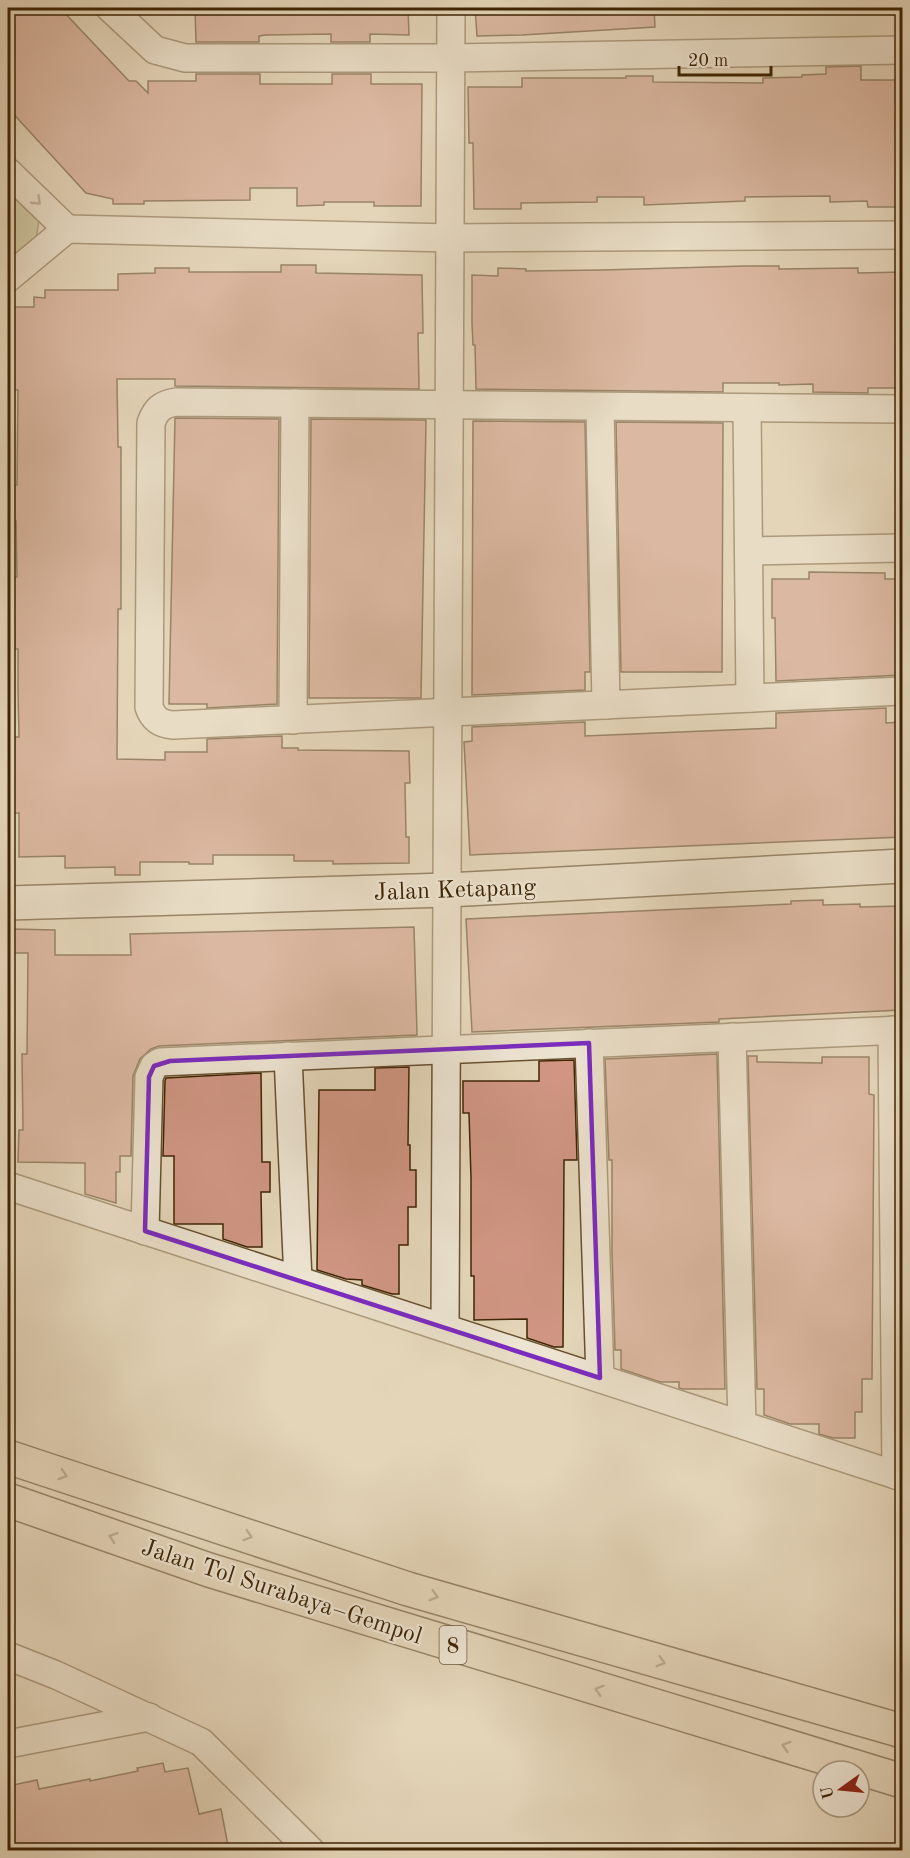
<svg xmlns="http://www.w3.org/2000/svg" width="910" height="1858" viewBox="0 0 910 1858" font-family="'Old Standard TT',serif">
<rect width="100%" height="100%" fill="#e4d6b9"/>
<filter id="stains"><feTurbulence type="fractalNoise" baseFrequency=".00333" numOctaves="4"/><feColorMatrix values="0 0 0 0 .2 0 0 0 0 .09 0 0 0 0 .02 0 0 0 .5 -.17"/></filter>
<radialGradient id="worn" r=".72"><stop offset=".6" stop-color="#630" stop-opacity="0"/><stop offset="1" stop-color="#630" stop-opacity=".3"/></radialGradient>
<polygon fill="#b9bc8c" stroke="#7c7048" stroke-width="1.5" points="8,184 40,215 35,244 8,268"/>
<g fill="#d09683" stroke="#3e2403" stroke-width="1.5">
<polygon points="8,8 60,8 129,81 136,81 148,93 148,81 196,81 196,74 260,74 260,84 332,84 332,74 371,74 371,84 422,84 421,206 374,206 374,202 324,202 324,205 297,206 297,188 250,188 250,200 144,201 144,204 113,204 113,199 86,193 8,108"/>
<polygon points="195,8 408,8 409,35 370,34 370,42 331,42 331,34 266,35 259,36 259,42 196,42"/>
<polygon points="475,8 654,8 655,27 522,35 477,36"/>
<polygon points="861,66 861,80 903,80 903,207 868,207 867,201 830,202 830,196 745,197 745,201 644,205 644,197 597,197 597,202 521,203 521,209 474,209 473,143 469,143 468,87 522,87 522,78 626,78 626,76 653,76 653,82 763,83 763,78 802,77 802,75 826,74 826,67"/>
<polygon points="281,265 316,265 316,273 422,275 423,333 418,333 419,389 175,386 175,379 117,379 118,447 121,447 121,609 118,609 117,759 165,760 165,752 207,752 207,739 282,736 282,748 298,748 298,750 409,751 410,783 405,783 406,837 409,837 409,863 333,864 333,861 294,861 294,855 213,855 213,864 189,864 189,862 140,862 140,875 115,875 115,867 65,868 65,856 19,857 19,813 13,813 13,737 19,737 18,689 18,649 15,649 14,604 13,577 17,577 16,521 11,521 11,485 17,485 18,390 10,390 9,307 34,307 34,297 45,298 45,290 118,290 118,274 155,273 155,268 189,268 189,272 281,272"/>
<polygon points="745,266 779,266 779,269 858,268 858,273 903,272 903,388 868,388 868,393 813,392 813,384 779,385 779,383 723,383 723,392 476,389 475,345 473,345 472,323 472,275 498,276 498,268 526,269 526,271 602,270"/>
<polygon points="175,418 279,419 277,704 207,708 207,704 169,704"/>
<polygon points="311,419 426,420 421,698 309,698"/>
<polygon points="473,421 585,422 590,672 585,672 585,690 472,695"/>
<polygon points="616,422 723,423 722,672 621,672"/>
<polygon points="809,572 885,573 885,579 903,579 903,675 776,681 775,618 772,618 772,579 809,579"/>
<polygon points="886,708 886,723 903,722 903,837 470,855 464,742 472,741 472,727 585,722 585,736 776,728 776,713"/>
<polygon points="823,900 823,905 860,904 860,907 903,906 903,956 898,956 901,1010 719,1019 719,1022 472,1032 466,919 791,904 791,901"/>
<polygon points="414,927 417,1035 159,1046 151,1049 140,1059 133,1076 131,1156 120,1156 120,1172 116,1172 116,1203 85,1194 85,1163 18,1162 19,1130 23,1130 22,1054 27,1054 28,953 13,953 13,929 55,930 55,955 131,955 130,934"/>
<polygon points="717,1054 725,1389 683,1389 679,1388 679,1382 660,1382 621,1369 621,1350 615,1350 612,1252 612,1160 609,1160 605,1059"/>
<polygon points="748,1056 757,1056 757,1062 822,1063 822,1057 869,1057 869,1094 874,1095 872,1379 862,1379 862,1412 855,1412 855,1438 833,1438 819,1434 819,1424 790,1424 764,1415 764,1389 757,1389"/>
<polygon points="574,1060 577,1160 564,1160 563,1347 554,1347 527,1338 527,1319 474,1320 474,1276 471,1276 471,1178 469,1113 463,1113 463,1081 539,1081 539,1061"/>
<polygon points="409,1067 408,1145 410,1145 410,1170 416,1170 416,1207 408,1207 408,1245 399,1245 399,1294 392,1294 362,1285 362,1280 346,1279 317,1270 319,1090 375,1090 375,1068"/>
<polygon points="261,1073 262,1162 270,1162 270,1192 261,1192 262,1247 247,1247 223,1239 223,1224 174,1224 174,1156 163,1156 165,1081 166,1078"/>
<polygon points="163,1763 165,1772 188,1768 199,1814 221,1809 229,1851 8,1851 8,1786 37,1780 39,1789 90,1779 90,1781 138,1771 137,1768"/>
</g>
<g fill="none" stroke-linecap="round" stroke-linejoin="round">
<defs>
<g id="street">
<polyline points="110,8 155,50 185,58 451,58 902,50"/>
<polyline points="8,172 67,229"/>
<polyline points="8,278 67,229 451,238 902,235"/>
<polyline points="600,407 606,705"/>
<polyline points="747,409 750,698"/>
<path d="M902,409L177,402C162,404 156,409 151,423L149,707C153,719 160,724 173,725L902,691"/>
<polyline points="749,551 902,548"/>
<polyline points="293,720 295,403"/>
<polyline points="892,1030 896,1475"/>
<polyline points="732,1037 742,1424"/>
<polyline points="589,1043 600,1378"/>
<polyline points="288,1056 298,1280"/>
<polyline points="8,1186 902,1477"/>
<polyline points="145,1231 149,1077 154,1066 160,1062 902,1030"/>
<polyline points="445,1327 451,8"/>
<polyline points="8,1656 56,1675 201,1742 310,1850"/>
<polyline points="8,1744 149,1717"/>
</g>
<polyline id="secondary" points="8,903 447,890 902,866"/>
<g id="highway">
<polyline points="8,1457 408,1589 902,1731"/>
<polyline points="8,1500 209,1570 902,1781"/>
</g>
</defs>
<use href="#street" stroke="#685030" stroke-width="30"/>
<use href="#secondary" stroke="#3e2403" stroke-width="36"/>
<use href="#highway" stroke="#3e2403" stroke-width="36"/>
<use href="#street" stroke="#ede4d2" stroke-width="27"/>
<use href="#secondary" stroke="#ede4d2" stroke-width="33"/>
<use href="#highway" stroke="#e4d6b9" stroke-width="33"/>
</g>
<defs><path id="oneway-chevron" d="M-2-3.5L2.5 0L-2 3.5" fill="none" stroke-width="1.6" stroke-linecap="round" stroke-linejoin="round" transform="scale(1.5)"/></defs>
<use stroke="#96846a" href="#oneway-chevron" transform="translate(37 201) rotate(44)"/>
<g stroke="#917d5e">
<use href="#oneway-chevron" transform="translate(63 1475) rotate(18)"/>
<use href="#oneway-chevron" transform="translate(248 1536) rotate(18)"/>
<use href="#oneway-chevron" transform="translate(113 1537) rotate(-161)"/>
<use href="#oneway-chevron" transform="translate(434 1596) rotate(16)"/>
<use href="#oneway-chevron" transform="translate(661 1662) rotate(16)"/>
<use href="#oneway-chevron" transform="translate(599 1690) rotate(-163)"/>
<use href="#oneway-chevron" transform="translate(786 1746) rotate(-163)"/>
</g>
<path d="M0 0H910V1858H0ZM589,1043L600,1378L145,1231L149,1077L154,1066L170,1061Z" fill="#e4d6b9" fill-opacity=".55" fill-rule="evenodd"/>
<path fill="none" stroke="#7b2cbf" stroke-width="4.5" stroke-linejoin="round" d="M589,1043L600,1378L145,1231L149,1077L154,1066L170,1061Z"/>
<g text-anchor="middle" stroke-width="4.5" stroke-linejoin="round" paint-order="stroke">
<rect fill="#ede4d2" stroke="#725e41" stroke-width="1.5" x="439.5" y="1626" width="27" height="38" rx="4.5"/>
<g font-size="22" font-weight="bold" fill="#3e2403">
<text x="453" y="1653">8</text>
</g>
<g font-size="24" fill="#3e2403" stroke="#ede4d2">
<text transform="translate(455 889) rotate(-2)" y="8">Jalan Ketapang</text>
<text transform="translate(282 1591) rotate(18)" y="8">Jalan Tol Surabaya–Gempol</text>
</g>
</g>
<rect width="910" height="1858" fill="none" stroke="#e4d6b9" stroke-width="30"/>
<rect x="9" y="9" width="892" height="1840" fill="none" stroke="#3e2403" stroke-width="3"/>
<rect x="15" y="15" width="880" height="1828" fill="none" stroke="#3e2403" stroke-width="1.5"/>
<g transform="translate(841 1789) rotate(255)"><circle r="28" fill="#ede4d2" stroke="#a7977f" stroke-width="1.5"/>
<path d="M0-4.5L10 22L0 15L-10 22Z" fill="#8f2418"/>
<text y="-9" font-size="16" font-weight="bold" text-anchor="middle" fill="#3e2403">U</text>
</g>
<path d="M679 66v9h92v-9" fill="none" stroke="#3e2403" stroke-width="3"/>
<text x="688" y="66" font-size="18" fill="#3e2403" stroke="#ede4d2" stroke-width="4.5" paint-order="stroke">20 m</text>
<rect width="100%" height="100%" filter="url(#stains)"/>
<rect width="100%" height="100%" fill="url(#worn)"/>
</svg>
